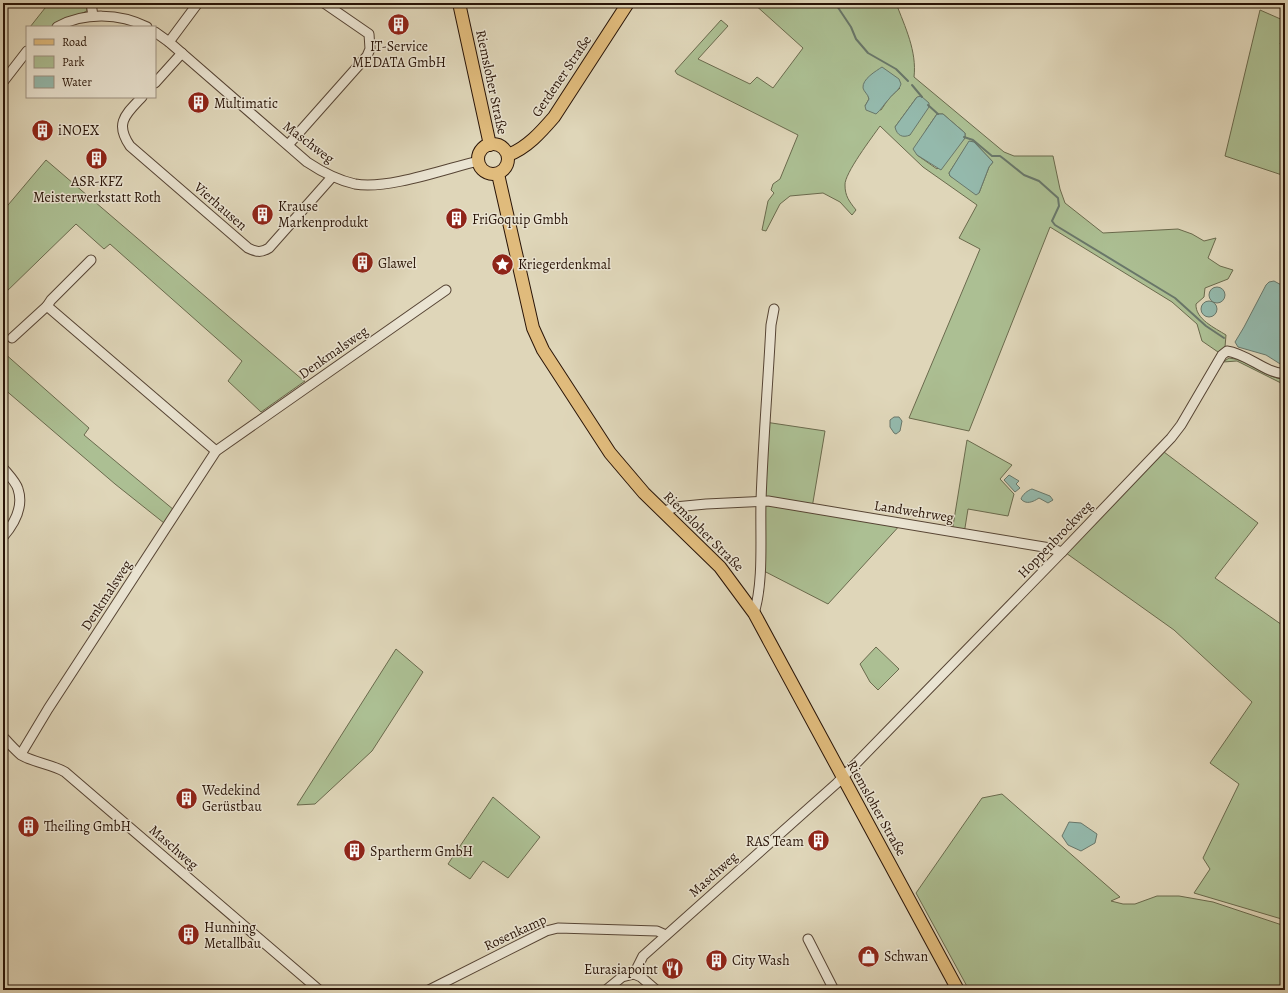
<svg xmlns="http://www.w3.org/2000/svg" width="1288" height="993" viewBox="0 0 1288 993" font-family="Alegreya,serif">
<rect width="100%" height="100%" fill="#dfd6b9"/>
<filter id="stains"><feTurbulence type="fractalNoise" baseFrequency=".005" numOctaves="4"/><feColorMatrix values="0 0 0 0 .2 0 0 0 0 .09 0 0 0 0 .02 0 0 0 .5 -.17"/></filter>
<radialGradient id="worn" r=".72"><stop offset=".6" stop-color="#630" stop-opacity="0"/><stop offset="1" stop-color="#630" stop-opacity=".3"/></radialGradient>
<g fill="#acbf93" stroke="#6a6a4d" fill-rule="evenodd">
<polygon points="49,3 87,3 87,11 50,27 30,27"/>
<path d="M753,3H896C905,27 917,51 914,77L1004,152L1014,156H1053L1060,189L1065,203L1103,233L1178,229L1192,234L1204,241L1216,238L1208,258L1220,266L1233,270L1228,279L1205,288L1204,297L1196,304C1195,319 1215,328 1226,335L1225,347L1218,352L1202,341L1197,324L1172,302L1050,227L969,431L909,418L980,249L959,238L977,205L923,167L880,126C873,136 844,174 845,185C845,196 849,201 856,210L852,215L840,202L823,193L790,196L780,204L766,231L762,230L768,201L774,193L771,190L773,184L780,179L798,135L677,74L675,71L721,20L728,26L698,59L750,84L757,77L773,88L803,48ZM900,88L889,98L881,110L865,106L869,99L868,95ZM917,97L910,135L895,127ZM937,114H943L965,133V138L937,169L917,155L926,130ZM969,142H974L993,162L989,167L979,193L950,176L949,173Z"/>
<polygon points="1260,10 1285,21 1285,33 1280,44 1285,46 1285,170 1282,175 1225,156"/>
<polygon points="46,160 304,381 305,381 261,412 228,381 242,361 110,244 104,249 76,224 4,294 3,292 3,211"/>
<polygon points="3,352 89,428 84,435 174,510 164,523 115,484 3,388"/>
<path d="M1229,358C1249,359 1265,379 1285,379V385L1237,361L1223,362Z"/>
<polygon points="765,422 825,431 812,508 902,523 828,604 760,569"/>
<polygon points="967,440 1012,465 1000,479 1014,494 1008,516 968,509 964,534 952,532"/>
<polygon points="1164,452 1258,523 1215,578 1285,627 1285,920 1194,893 1210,869 1203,858 1239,784 1210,763 1252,702 1174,630 1066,553"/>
<polygon points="876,647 899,669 878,690 870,682 860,664"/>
<polygon points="396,649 423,672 372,751 315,804 297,805"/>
<polygon points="1002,794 1120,897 1111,901 1123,904 1135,904 1157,896 1179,896 1213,902 1285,926 1285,990 969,990 916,893 982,798"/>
<polygon points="493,797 540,837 508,878 483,861 470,879 448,864"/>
</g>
<g fill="#94b9ac" stroke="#69776a">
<path d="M882,67L899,79L901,84C899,91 893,93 889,99C884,104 881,110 876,114L866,110L865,106L869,99C868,94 864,92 863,88C862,79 876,71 882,67Z"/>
<path d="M921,96L929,103V107L910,135C903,138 897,136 895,127L917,97Z"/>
<polygon points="937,114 943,114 965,133 965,138 941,170 917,155 913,149"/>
<polygon points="969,141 974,142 993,162 989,167 979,193 976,195 950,176 949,173"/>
<polygon points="1274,281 1285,287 1285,367 1266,355 1238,347 1235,342 1244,327 1266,285 1269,282"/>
<circle cx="1217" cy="295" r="8"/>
<circle cx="1209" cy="309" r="8"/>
<polygon points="894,417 899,417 902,421 900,431 896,434 894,433 890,427 890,420"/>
<polygon points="1009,475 1019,481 1016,484 1020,488 1015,492 1004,480"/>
<path d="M1032,489L1050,496L1053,500L1048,503L1039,498C1033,502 1026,505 1021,499C1022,495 1028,490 1032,489Z"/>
<polygon points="1069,822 1081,823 1097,834 1095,843 1081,851 1068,845 1062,836"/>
</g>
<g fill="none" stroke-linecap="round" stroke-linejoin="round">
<g stroke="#69776a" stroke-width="2">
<polyline points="835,3 851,27 856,39 868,53 896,69 908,81"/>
<polyline points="912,85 922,97"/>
<polyline points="928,105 938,114"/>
<polyline points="964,137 973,140 992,156 1000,156 1004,159 1024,175 1039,181 1058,198 1059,206 1052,221 1055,225 1175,298 1206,326 1224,338"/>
</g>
<defs>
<g id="minor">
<polyline points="91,3 93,16"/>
<path d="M57,27C84,12 120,13 147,27"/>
<path d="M155,32L169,42L307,162C322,172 337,180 355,184C387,190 445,169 478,161"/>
<polyline points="169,42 198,3"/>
<polyline points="3,82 27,51"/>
<polyline points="155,83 182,53"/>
<path d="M142,97C126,114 114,123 130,146L248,248C256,252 261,253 269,248L332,177"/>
<polyline points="288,145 367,56 370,49 369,34 324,3"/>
<polyline points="47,306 216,451"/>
<polyline points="12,338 47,306 51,300 91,260"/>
<path d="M3,468C8,474 16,482 18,489C24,507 15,523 3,537"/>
<polyline points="663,512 675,507 706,504 768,501 1050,548 1062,552"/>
<path d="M754,613C764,582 760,535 761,501C763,442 768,384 771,325L774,309"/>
<path d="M3,737C9,743 15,750 21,755C35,763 51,764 65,772L319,990"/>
<polyline points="21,754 48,709 216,451 446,290"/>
<polyline points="808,939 834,990"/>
<polyline points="634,974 641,977 656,990"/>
<polyline points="429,990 546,931 558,928 657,931 666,935"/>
<path d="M606,990L622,977L634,974L643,956L837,783L1062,552L1171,438L1181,425L1222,355L1227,351C1248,354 1265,373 1285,374"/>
</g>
<g id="major">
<polyline points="459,3 490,145"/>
<circle cx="493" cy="159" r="15"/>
<path d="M508,155C527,148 541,132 554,117L628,3"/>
<polyline points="498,174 533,328 543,350 610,453 644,493 720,567 754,613 958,990"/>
</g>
</defs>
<use href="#minor" stroke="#564434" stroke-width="11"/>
<use href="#major" stroke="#291407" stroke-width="14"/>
<use href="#minor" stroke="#eae4d2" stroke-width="9"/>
<use href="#major" stroke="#e0bb7c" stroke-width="12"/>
</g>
<defs>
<symbol id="building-disc" viewBox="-11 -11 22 22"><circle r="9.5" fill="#8f2418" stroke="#eae4d2"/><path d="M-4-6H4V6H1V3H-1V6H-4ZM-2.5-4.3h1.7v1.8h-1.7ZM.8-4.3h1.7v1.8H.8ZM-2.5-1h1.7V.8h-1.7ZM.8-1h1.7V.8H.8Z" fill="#fff"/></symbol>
<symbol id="sight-disc" viewBox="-11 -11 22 22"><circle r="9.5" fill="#8f2418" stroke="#eae4d2"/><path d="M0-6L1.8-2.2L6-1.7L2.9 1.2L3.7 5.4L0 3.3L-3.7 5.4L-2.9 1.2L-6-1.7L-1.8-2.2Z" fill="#fff"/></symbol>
<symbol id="shop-disc" viewBox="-11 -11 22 22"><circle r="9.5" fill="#8f2418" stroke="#eae4d2"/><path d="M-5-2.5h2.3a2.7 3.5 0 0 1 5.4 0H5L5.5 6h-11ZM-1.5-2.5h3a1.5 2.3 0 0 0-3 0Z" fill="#fff"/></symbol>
<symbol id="restaurant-disc" viewBox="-11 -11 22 22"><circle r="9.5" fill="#8f2418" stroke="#eae4d2"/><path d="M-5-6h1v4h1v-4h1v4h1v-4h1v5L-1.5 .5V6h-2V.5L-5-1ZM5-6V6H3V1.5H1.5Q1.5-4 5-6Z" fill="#fff"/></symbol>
</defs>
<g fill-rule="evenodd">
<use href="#building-disc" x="386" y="12" width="25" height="25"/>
<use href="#building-disc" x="186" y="90" width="25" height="25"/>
<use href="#building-disc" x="30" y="118" width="25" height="25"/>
<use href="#building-disc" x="84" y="146" width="25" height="25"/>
<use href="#building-disc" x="250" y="202" width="25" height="25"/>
<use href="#building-disc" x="444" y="206" width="25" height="25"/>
<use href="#building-disc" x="350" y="250" width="25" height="25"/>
<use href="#sight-disc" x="490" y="252" width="25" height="25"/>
<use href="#building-disc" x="174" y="786" width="25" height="25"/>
<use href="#building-disc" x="16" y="814" width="25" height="25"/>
<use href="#building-disc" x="806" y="828" width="25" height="25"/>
<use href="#building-disc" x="342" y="838" width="25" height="25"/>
<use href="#building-disc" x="176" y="922" width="25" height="25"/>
<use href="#shop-disc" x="856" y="944" width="25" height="25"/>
<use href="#building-disc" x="704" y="948" width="25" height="25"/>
<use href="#restaurant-disc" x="660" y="956" width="25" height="25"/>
</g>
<g text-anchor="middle" stroke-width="3" stroke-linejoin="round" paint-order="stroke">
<g font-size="14" fill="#291407" stroke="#eae4d2" text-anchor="start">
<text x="399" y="51" text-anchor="middle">IT-Service<tspan x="399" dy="16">MEDATA GmbH</tspan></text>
<text x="214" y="108">Multimatic</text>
<text x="58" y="135">iNOEX</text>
<text x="97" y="186" text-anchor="middle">ASR-KFZ<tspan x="97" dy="16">Meisterwerkstatt Roth</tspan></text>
<text x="278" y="211">Krause<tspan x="278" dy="16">Markenprodukt</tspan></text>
<text x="472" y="224">FriGoquip Gmbh</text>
<text x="378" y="268">Glawel</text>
<text x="518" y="269">Kriegerdenkmal</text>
<text x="202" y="795">Wedekind<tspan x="202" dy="16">Gerüstbau</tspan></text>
<text x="44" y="831">Theiling GmbH</text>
<text x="804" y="846" text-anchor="end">RAS Team</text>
<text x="370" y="856">Spartherm GmbH</text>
<text x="204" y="932">Hunning<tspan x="204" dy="16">Metallbau</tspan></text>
<text x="884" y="961">Schwan</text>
<text x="732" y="965">City Wash</text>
<text x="658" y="974" text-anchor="end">Eurasiapoint</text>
</g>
<g font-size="14" fill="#291407" stroke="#eae4d2">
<text transform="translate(561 76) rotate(-56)" y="5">Gerdener Straße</text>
<text transform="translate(492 82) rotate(78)" y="5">Riemsloher Straße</text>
<text transform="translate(309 142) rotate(37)" y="5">Maschweg</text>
<text transform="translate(221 206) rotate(41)" y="5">Vierhausen</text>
<text transform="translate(333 352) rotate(-35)" y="5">Denkmalsweg</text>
<text transform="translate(914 511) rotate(9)" y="5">Landwehrweg</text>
<text transform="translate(704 531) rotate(45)" y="5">Riemsloher Straße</text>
<text transform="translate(1055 539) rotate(-46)" y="5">Hoppenbrockweg</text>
<text transform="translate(106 595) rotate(-57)" y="5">Denkmalsweg</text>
<text transform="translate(877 808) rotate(61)" y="5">Riemsloher Straße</text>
<text transform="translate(174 847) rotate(41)" y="5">Maschweg</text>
<text transform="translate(713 874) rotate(-42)" y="5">Maschweg</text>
<text transform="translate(515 932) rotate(-25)" y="5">Rosenkamp</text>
</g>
</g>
<rect width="1288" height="993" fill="none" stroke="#dfd6b9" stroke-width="16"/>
<rect x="4" y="4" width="1280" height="985" fill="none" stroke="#291407" stroke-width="2"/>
<rect x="8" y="8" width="1272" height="977" fill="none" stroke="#291407"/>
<rect x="26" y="26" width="130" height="72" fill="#eae4d2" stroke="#9d9181"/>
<rect x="34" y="39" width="20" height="6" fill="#e0bb7c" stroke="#9d9181"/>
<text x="62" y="46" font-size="12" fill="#291407">Road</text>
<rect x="34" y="56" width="20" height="12" fill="#acbf93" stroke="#9d9181"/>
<text x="62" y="66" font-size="12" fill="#291407">Park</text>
<rect x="34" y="76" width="20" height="12" fill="#94b9ac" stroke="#9d9181"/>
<text x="62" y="86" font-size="12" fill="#291407">Water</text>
<rect width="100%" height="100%" filter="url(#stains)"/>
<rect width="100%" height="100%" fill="url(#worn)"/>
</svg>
